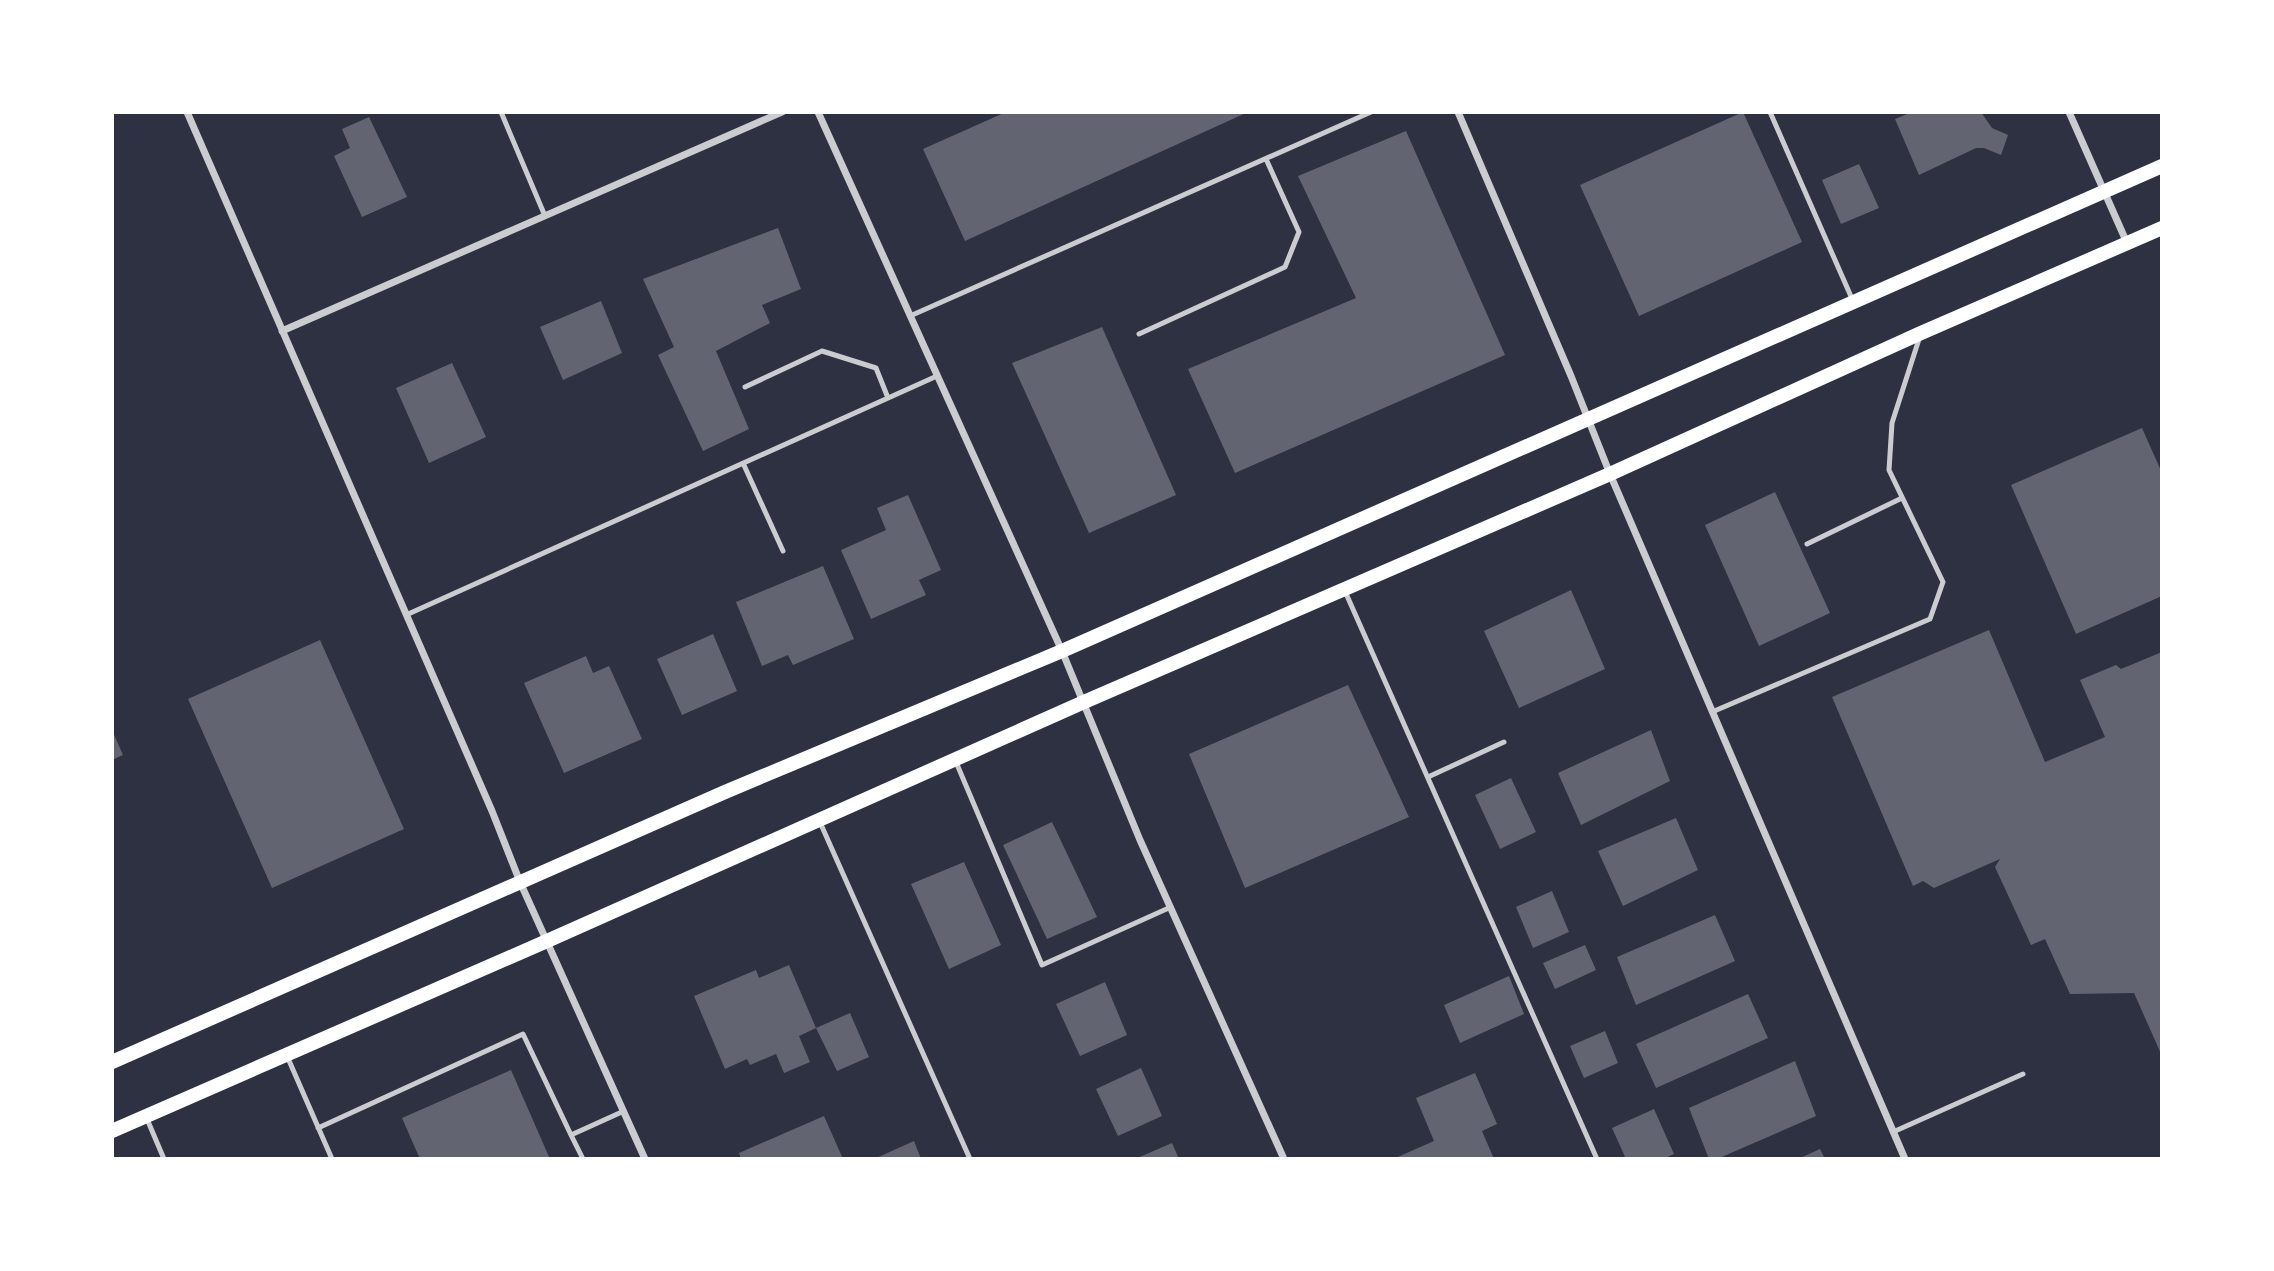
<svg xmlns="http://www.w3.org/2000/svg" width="2274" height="1271" font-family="Ubuntu,sans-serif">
  <rect width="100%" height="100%" fill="#2d3142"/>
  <path fill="#626471" d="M1006,112h242l-283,129 -42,-92z
    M1743,112l59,130 -163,74 -59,-131z
    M1912,112h69l11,16 16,7 -7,20 -17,-7h-8l-57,27 -24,-56z
    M369,117l38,80 -45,20 -28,-61 16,-8 -8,-19z
    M1406,131l99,224 -270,118 -47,-104 168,-71 -58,-122z
    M1859,164l20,44 -38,16 -19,-44z
    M778,228l23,61 -39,16 8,18 -54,28 33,78 -46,22 -45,-96 16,-8 -31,-68z
    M601,301l21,52 -59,27 -23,-53z
    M1102,327l74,168 -87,38 -77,-170z
    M452,363l34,74 -57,26 -33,-75z
    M2142,428l20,45v123l-86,38 -65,-149z
    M1775,492l55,121 -71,33 -54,-121z
    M908,495l33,75 -22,10 7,15 -55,24 -30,-69 45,-20 -9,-22z
    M823,566l31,73 -61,26 -5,-10 -26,11 -26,-64z
    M1571,590l34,79 -86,39 -35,-77z
    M1989,630l56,132 60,-25 -25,-57 36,-15 5,4 41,-17v404l-28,-63 -64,1 -25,-55 -14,6 -36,-78 5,-8 -66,29 -11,-7 -10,5 -81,-189z
    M713,634l24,57 -55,24 -25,-56z
    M320,640l84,189 -132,59 -84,-189z
    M586,656l7,17 16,-7 33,73 -78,34 -40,-90z
    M1348,685l61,132 -164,71 -56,-134z
    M112,730l11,25 -11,5z
    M1651,730l19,51 -89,44 -23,-52z
    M1511,778l25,54 -36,17 -25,-54z
    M1676,818l22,52 -75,36 -25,-55z
    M1052,822l45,95 -50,22 -44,-94z
    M964,862l37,83 -52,24 -38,-85z
    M1552,891l17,41 -36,16 -17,-41z
    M1715,915l20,46 -99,44 -19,-48z
    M1585,945l11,25 -41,19 -12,-26z
    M789,965l27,63 -17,8 11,26 -26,11 -8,-19 -26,11 -3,-6 -22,10 -31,-73 62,-26 3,8z
    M1509,976l15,38 -64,29 -16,-38z
    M1105,982l22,53 -47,21 -24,-52z
    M1748,994l20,44 -112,50 -20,-44z
    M850,1013l19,44 -32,14 -21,-43z
    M1605,1031l13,32 -34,15 -14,-32z
    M1795,1061l21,55 -99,43h-8l-20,-51z
    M1141,1068l21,48 -44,20 -22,-47z
    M511,1070l39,89h-130l-18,-41z
    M1475,1073l22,51 -15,7 12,28h-101l41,-18 -18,-43z
    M1654,1109l20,45 -11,5h-37l-14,-31z
    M824,1116l19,43h-102l-2,-6z
    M914,1141l7,18h-47z
    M1172,1143l7,16h-44z
    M1820,1149l5,10h-27z"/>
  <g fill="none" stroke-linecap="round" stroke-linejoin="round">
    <path stroke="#caccd0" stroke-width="5" d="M501,112l44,104
      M1770,112l83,189
      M910,316l461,-204
      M1139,334l146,-67 14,-35 -33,-73
      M745,387l77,-36 54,17 12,30
      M743,463l40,88
      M1807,544l95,-46
      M1344,589l253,570
      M406,615l531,-239
      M1712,712l218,-93 13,-37 -54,-112 3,-47 28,-87
      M956,762l86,203 129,-58
      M1428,777l76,-35
      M819,820l151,339
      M287,1056l45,103
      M147,1119l17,40
      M318,1128l205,-94 48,101
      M1893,1132l130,-58
      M583,1159l-12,-24 53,-24"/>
    <path stroke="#caccd0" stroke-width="7" d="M187,112l305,699 28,71 125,277
      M818,112l244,539 78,189 144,319
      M1458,112l113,264 39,98 295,685
      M2069,112l58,131
      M282,331l500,-219"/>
    <path stroke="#fff" stroke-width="14" d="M112,1062l613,-270 337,-141 1100,-485
      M112,1131l435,-190 537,-239 526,-228 311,-141 241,-105"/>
  </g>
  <rect width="2274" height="1271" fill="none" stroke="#ffffff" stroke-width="228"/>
</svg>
